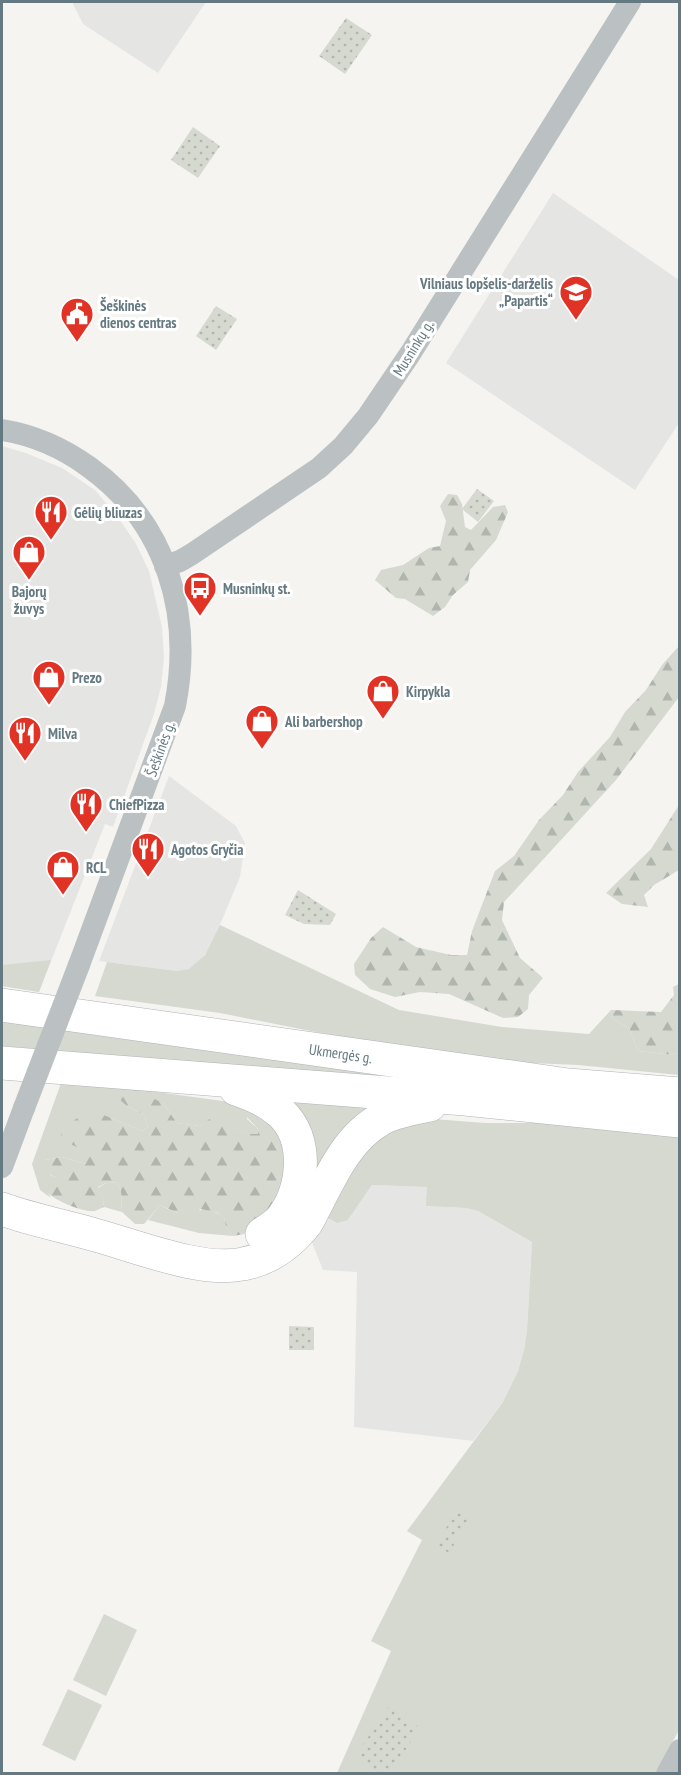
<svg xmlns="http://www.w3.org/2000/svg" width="681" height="1775" font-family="'PT Sans Narrow',sans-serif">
  <defs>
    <pattern id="forest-firs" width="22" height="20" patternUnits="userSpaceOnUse" patternTransform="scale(1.5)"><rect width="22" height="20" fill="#d5d9d0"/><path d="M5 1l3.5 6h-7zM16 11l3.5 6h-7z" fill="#b0b5ae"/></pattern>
    <pattern id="park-dots" width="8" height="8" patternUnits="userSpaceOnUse" patternTransform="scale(1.5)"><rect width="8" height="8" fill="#d5d9d0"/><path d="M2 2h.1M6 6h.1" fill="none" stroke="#b0b5ae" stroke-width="1.8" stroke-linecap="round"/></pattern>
  </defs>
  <rect width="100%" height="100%" fill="#f5f4f1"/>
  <path fill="#e5e6e4" d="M72,2h134l-48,71 -75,-49z
    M553,193l126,87v143l-44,67 -189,-127z
    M2,446l24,7 36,15 33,22 22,26 18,26 14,29 13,56 2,31 -3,29 -7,27 -41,113 -8,-3 -66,168 -37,-6z
    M169,776l67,50 9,17 -5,34 -29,69 -13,17 -9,6 -12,2 -78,-10z
    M372,1185l55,2v19l39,2 12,3 54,31 -5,88 -3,20 -6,21 -15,31 -30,39 -119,-14 3,-155 -34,-2 -14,-35 11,-22 28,7z"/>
  <path fill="#d5d9d0" d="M220,925l179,85 103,17 87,7 22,-24 2,9 16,9 9,23 37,4 4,-3v23l-101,-10 -94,-4 -153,-26 -111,-22 -125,-17 12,-34 70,9 12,-2 16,-14z
    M51,960l-12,32 -37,-6v-21z
    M2,1020l375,54v3l-375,-31z
    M61,1083l66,5 118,16 2,15 11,10v5h-12l-31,-18 -15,10 -23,-3 -14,-20 -36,3 17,9 4,12 -6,4 -38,-16 -25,33 8,8 -1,8 -24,-7 -17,3 5,15 6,2 2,4 -11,10 4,7 -11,-8 -8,-26z
    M278,1097l104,10 -36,30 -44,80 -18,21 -28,14 -20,5 -26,-2 -180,-42 1,-5 175,43c14,2 27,4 41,0 53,-16 77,-70 56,-121 -5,-12 -18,-22 -25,-33z
    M407,1117l78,6h53l141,9 1,596 -24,45h-319l54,-122 -20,-10 51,-101 -15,-9 96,-129 15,-31 6,-21 3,-20 5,-88 -54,-31 -12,-3 -40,-2 1,-19 -55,-2 -24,35 -11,3 -17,-10 31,-56z
    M108,1182l9,1 4,8 1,21 -18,-5 -1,-9 -5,-10z
    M160,1205c6,3 12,6 18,8 18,4 21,-12 46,4l2,10 7,9 -34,-3 -51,-13z
    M104,1614l33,16 -31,66 -33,-16z
    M68,1689l34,16 -27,56 -33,-16z"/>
  <path fill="url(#forest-firs)" d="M448,494l9,1 5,9 3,23 6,3 22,-23 12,-2 3,7 -12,28 -26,30 -2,12 -15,13 -8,12 -12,9 -28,-17 -9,-1 -21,-18 6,-10 22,-5 26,-17 11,-2 6,-25 -6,-15z
    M679,646v51l-63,83 -112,122 -2,18 18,38 23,20 -14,17 -1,14 -10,8 -15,1 -54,-24 -29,-2 -25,5 -25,-8 -15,-14 -1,-11 17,-26 12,-11 33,20 35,8h16l5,-24 23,-60 19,-15 25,-36 24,-25 15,-23 32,-35 15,-25 21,-22 16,-25z
    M679,805v65l-25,15 -10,10 4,12 -26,-3 -16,-11 45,-44z
    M679,984v68l-4,3 -37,-4 -9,-23 -16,-9 -2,-9 50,2 13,-17 -1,-8z
    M133,1089l30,14 14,20 23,3 15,-11 31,19h12v-5l-14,-15 3,-6 9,-1 32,32 -5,67 -27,26 -23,4 -7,-9 -2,-10 -8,-5 -16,-3 -5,7 -15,-2 -20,-9 -16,19h-9l-13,-12 -1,-21 -4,-8 -9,-1 -10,5 5,11 1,9c-3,1 -6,3 -9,4 -11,2 -42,-11 -49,-20l3,-5 8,-5 -1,-4 -12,-5 -2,-5 3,-7 17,-3 24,7v-8l-7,-8 -16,-7 -2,-7 11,-12 15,-11 17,4 38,16 6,-4 -4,-12 -17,-9 -9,-8 5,-5z"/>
  <path fill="url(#park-dots)" d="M346,18l26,17 -27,39 -26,-18z
    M193,127l27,19 -22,32 -27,-18z
    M216,306l21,13 -21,31 -20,-14z
    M477,489l17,12 -16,21 -16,-13z
    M298,890l38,24 -6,11 -26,-1 -19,-9z
    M289,1326l25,1v23h-25z
    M457,1510l13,7 -21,36 -13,-8z
    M388,1707l32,21 -30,45h-9l-26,-16z"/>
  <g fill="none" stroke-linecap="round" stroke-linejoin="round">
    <g stroke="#afb4b6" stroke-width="34">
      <g id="highway">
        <path id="s1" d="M2,1005l566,80 112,9"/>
        <path d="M2,1063l463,36 215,22"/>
        <path d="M236,1089c17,6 32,12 45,24 28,26 23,75 2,104 -5,7 -13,12 -21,17"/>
        <path d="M2,1209c30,11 62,17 93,26 41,11 107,38 148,29 26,-5 48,-21 64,-42 20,-36 36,-82 74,-103 15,-8 33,-11 49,-14"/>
      </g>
    </g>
    <path stroke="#bbc1c3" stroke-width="22" d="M2,430c31,5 61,18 87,37 78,56 104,147 86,239l-96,259
      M165,566l15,-5 12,-7 127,-86 24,-22 25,-30 42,-62 220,-352
      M2,1167l22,-59
      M667,1774l13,-24"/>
    <use href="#highway" stroke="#fff" stroke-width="33"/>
    <path stroke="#bbc1c3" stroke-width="22" d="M24,1108l55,-143"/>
  </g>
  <defs>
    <g id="school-pin" transform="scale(1.725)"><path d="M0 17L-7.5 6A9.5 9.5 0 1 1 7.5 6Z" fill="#e03325" stroke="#fff"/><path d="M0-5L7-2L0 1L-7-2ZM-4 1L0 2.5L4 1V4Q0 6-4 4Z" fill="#fff"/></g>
    <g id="civic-pin" transform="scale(1.725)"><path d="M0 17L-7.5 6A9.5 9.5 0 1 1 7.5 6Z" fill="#e03325" stroke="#fff"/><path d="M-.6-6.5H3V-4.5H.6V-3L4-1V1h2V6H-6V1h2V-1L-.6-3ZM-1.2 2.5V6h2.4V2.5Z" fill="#fff"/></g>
    <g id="restaurant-pin" transform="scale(1.725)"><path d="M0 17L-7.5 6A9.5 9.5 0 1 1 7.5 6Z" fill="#e03325" stroke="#fff"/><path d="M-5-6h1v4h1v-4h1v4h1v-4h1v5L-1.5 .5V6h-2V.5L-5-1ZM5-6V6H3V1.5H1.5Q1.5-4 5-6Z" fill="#fff"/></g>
    <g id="shop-pin" transform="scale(1.725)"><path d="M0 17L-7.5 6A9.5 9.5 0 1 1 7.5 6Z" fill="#e03325" stroke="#fff"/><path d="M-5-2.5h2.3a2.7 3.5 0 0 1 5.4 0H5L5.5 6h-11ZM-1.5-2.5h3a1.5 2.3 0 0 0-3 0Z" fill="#fff"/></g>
    <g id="bus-pin" transform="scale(1.725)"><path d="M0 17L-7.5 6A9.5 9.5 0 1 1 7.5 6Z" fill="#e03325" stroke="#fff"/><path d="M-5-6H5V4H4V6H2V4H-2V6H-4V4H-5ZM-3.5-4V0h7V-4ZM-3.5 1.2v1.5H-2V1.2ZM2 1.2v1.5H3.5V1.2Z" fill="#fff"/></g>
  </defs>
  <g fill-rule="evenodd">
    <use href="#school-pin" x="576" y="292"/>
    <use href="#civic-pin" x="77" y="314"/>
    <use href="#restaurant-pin" x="51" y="512"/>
    <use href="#shop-pin" x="29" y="552"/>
    <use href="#bus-pin" x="200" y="588"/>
    <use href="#shop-pin" x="49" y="677"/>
    <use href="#shop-pin" x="383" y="691"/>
    <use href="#shop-pin" x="262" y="721"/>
    <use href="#restaurant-pin" x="25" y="733"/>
    <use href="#restaurant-pin" x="86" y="804"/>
    <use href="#restaurant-pin" x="148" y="849"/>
    <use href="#shop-pin" x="63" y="867"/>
  </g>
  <g text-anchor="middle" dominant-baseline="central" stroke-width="6" stroke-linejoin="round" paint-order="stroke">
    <g font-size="15" font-weight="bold" fill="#647981" stroke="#fff" text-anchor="start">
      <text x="553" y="283" text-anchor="end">Vilniaus lopšelis-darželis<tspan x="553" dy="17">„Papartis“</tspan></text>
      <text x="100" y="305">Šeškinės<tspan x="100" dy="17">dienos centras</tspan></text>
      <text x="74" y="512">Gėlių bliuzas</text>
      <text x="223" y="588">Musninkų st.</text>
      <text x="29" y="591" text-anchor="middle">Bajorų<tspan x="29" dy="17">žuvys</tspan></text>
      <text x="72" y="677">Prezo</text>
      <text x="406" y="691">Kirpykla</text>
      <text x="285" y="721">Ali barbershop</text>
      <text x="48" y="733">Milva</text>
      <text x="109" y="804">ChiefPizza</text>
      <text x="171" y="849">Agotos Gryčia</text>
      <text x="86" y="867">RCL</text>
    </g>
    <g font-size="15" fill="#647981" stroke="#fff">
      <text transform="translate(413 348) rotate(-58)">Musninkų g.</text>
      <text transform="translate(160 749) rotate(-70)">Šeškinės g.</text>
      <text stroke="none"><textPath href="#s1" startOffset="342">Ukmergės g.</textPath></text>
    </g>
  </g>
  <rect width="681" height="1775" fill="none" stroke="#647981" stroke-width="6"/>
</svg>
